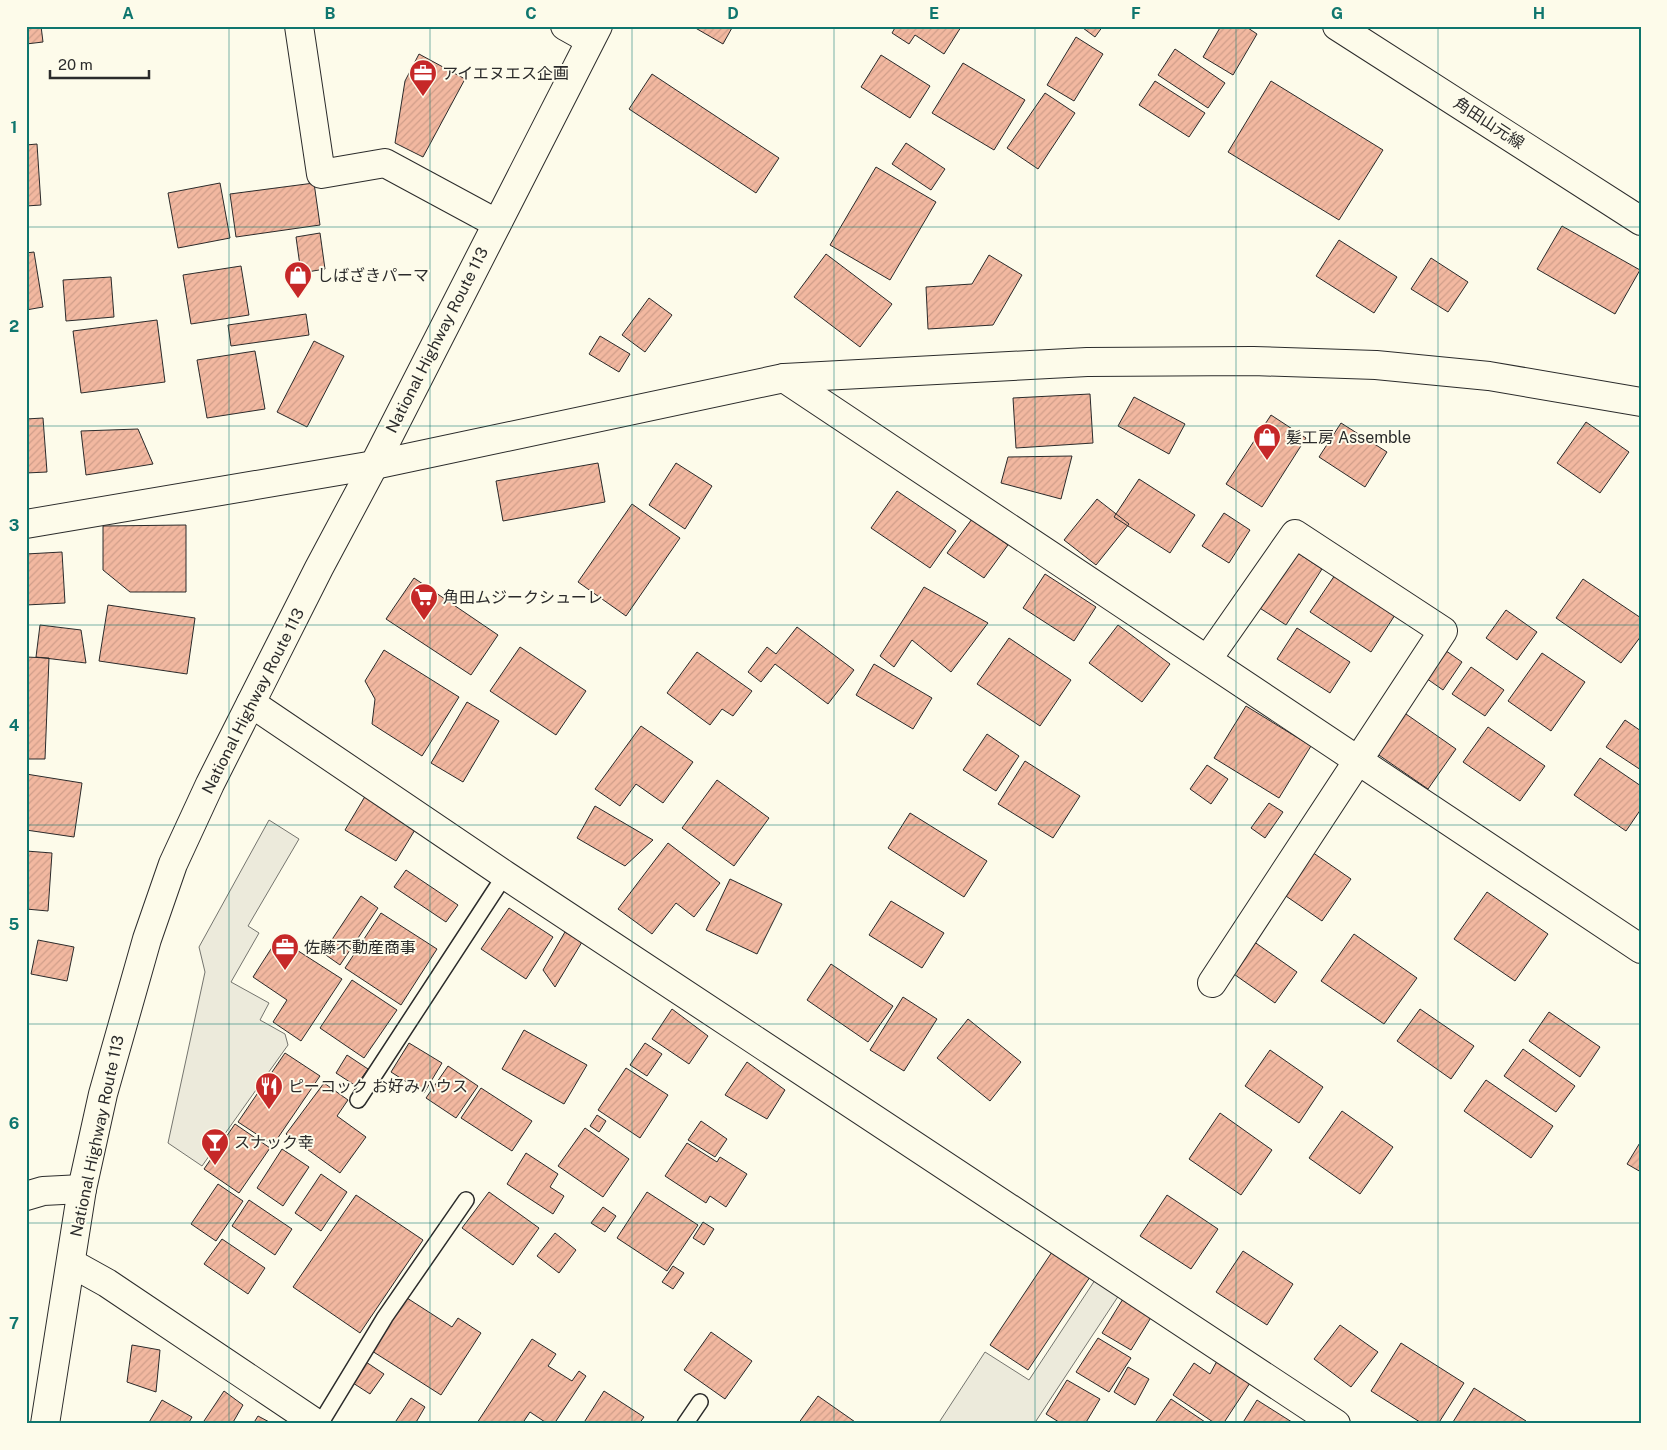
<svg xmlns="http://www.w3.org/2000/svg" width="1667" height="1450" font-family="'Public Sans','Noto Sans JP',sans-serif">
  <defs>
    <pattern id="building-hatch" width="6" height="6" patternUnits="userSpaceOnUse" patternTransform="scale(1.25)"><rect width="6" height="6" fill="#f2b8a0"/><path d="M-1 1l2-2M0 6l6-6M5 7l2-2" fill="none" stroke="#d09e8a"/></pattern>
  </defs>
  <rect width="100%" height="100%" fill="#fdfbea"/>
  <path fill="#eceadb" stroke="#74746e" d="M269,820l30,19 -51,87 11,7 -28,49 38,21 -9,17 25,14 3,11 -86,121 -34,-23 37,-171 -6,-25z
    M1099,1274l24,15 -89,135h-96l47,-72 44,28z"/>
  <path fill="url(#building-hatch)" stroke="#2b2b2b" d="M26,26h15l2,16 -17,2z
    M692,26h41l-10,18z
    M896,26h64l1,1 -17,27 -29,-19 -6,9 -17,-11z
    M1084,26h19l-8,11 -12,-9z
    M1221,26h24l12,8 -24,41 -30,-18z
    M1076,37l27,17 -29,47 -27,-16z
    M1175,49l50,34 -17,25 -50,-33z
    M419,54l46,25 -42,78 -28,-14 10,-62z
    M881,55l49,31 -20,32 -49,-31z
    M963,63l62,37 -31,50 -62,-37z
    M652,74l127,84 -23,35 -127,-84z
    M1155,81l50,32 -16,24 -50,-32z
    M1271,81l112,69 -44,70 -111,-68z
    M1045,93l30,20 -37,56 -31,-21z
    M906,143l39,26 -14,21 -39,-26z
    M37,144l4,61 -15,1v-61z
    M876,167l60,35 -46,78 -60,-35z
    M220,183l10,55 -52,10 -10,-55z
    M314,183l6,42 -84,12 -6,-43z
    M1562,226l78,44 -25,44 -78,-45z
    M320,233l5,36 -24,4 -5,-36z
    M1339,240l58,37 -23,36 -58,-37z
    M34,252l9,55 -17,3v-57z
    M826,254l66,50 -32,43 -66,-50z
    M989,255l33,20 -29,50 -65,4 -2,-42 46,-3z
    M1431,258l37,24 -20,30 -37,-23z
    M241,266l8,49 -58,9 -8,-49z
    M111,277l3,40 -48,4 -3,-41z
    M649,298l23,17 -27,37 -23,-17z
    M306,314l3,21 -78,11 -3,-21z
    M157,320l8,62 -84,11 -8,-62z
    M600,336l30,18 -11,18 -30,-18z
    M314,341l30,15 -37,71 -30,-15z
    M255,351l10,58 -58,9 -10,-58z
    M1090,394l3,49 -77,5 -3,-50z
    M1134,397l51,27 -16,30 -51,-28z
    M1271,415l35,23 -44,69 -36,-23z
    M43,418l4,54 -21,1v-54z
    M1586,422l43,30 -29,41 -43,-30z
    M1341,423l46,29 -22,35 -46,-30z
    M138,429l15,35 -67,11 -5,-44z
    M1072,456l-11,43 -60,-16 7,-26z
    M598,463l7,39 -102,19 -7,-40z
    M676,463l36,23 -27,43 -36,-24z
    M1139,479l56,36 -25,38 -56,-36z
    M897,491l59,40 -26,37 -59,-40z
    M1097,499l32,25 -33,41 -32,-25z
    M632,504l48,34 -54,78 -48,-34z
    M1224,513l26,17 -21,33 -27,-17z
    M972,519l36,26 -24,33 -37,-25z
    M186,525v67h-56l-27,-22v-44z
    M1275,538l47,31 -36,56 -48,-31z
    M62,552l3,51 -39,2v-51z
    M1045,574l51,33 -22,34 -51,-33z
    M1335,575l60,40 -24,37 -61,-40z
    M414,578l84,57 -27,40 -85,-56z
    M1583,579l58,39v18l-20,27 -65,-45z
    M924,587l64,36 -37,49 -39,-32 -18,27 -14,-11z
    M108,605l87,13 -8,56 -88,-13z
    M1506,610l31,22 -20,28 -31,-22z
    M40,625l41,5 5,33 -50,-6z
    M1118,625l52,39 -28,38 -53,-39z
    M797,627l57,43 -26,34 -53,-40 -14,18 -13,-10 19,-25 9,7z
    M1297,628l53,34 -20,31 -53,-34z
    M1009,638l62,42 -31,46 -63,-42z
    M1432,641l30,21 -19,28 -30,-21z
    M520,647l66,44 -30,44 -66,-44z
    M384,650l75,47 -37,59 -50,-32 3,-25 -10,-18z
    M697,652l55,39 -19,25 -11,-7 -12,16 -43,-32z
    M1542,653l43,29 -34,49 -43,-30z
    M26,657l23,1 -4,101h-19z
    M874,664l58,34 -19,31 -57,-34z
    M1471,667l33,23 -19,26 -33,-22z
    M1386,700l70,49 -28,40 -71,-49z
    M467,702l32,19 -36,61 -32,-19z
    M1246,706l65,40 -32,52 -65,-40z
    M1625,720l16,11v39l-35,-23z
    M641,726l52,36 -30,41 -27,-19 -16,22 -25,-17z
    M1488,727l57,39 -25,35 -57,-39z
    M987,734l32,22 -23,35 -33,-21z
    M1600,758l41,28v23l-15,22 -52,-36z
    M1025,761l55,35 -27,42 -55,-34z
    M1207,765l21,14 -17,25 -21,-15z
    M26,774l56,9 -8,54 -48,-7z
    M717,780l52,38 -35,48 -52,-38z
    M370,788l51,32 -25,41 -51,-31z
    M1269,803l14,9 -18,26 -14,-10z
    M595,806l58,34 -28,26 -48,-28z
    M910,813l77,48 -23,36 -76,-49z
    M668,843l52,40 -26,34 -18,-14 -24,31 -34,-25z
    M1299,843l52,36 -29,42 -52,-36z
    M26,851l26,2 -4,58 -22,-2z
    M406,870l52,35 -12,17 -52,-35z
    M730,879l52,25 -25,50 -51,-24z
    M1487,892l61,42 -33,47 -61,-42z
    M361,896l17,12 -38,57 -17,-12z
    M891,901l53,32 -22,35 -53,-33z
    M509,908l44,29 -27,42 -45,-30z
    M381,913l56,36 -36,56 -56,-37z
    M565,932l17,10 -27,45 -12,-17z
    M1243,934l54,38 -22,31 -54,-38z
    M1354,934l63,44 -33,46 -63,-43z
    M278,938l64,41 -41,62 -28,-19 14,-22 -34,-23z
    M38,940l36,7 -7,34 -36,-7z
    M831,964l62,42 -25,36 -61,-42z
    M352,980l45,30 -33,48 -44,-30z
    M903,997l34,22 -33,52 -34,-21z
    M672,1009l36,27 -19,28 -37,-25z
    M1420,1009l54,37 -23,33 -54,-38z
    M1549,1012l51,35 -20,30 -51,-36z
    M968,1019l53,43 -31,39 -53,-43z
    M524,1030l63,35 -23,39 -62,-35z
    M409,1043l33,20 -18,30 -33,-21z
    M645,1043l17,11 -15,22 -17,-11z
    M1523,1049l52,37 -19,26 -52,-36z
    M1270,1050l53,37 -24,36 -54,-37z
    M285,1053l35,23 -47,69 -35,-23z
    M347,1055l21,14 -12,17 -20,-13z
    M747,1062l38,28 -18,29 -42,-24z
    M448,1066l30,20 -22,32 -30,-20z
    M626,1068l42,27 -28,43 -42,-28z
    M1486,1080l67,46 -22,32 -67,-47z
    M324,1083l24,17 -11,16 29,21 -26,36 -54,-39z
    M481,1088l51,33 -20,30 -51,-33z
    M1342,1111l51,36 -33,47 -51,-36z
    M1220,1113l52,37 -31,45 -52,-36z
    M597,1115l9,6 -7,11 -9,-6z
    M701,1121l26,18 -12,18 -27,-17z
    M235,1124l35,24 -31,45 -35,-24z
    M585,1128l44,31 -26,38 -45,-31z
    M1641,1141v31l-14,-8z
    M687,1143l30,19 3,-5 27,17 -21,33 -16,-11 -4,7 -41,-27z
    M282,1149l27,18 -26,39 -26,-18z
    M526,1153l32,21 -8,13 14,9 -11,18 -46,-30z
    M321,1174l26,18 -26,39 -26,-18z
    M218,1184l25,17 -27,40 -25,-17z
    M489,1192l50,36 -26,37 -51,-37z
    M647,1192l51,33 -31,46 -50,-33z
    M356,1195l67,45 -63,93 -67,-46z
    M1167,1195l51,34 -27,40 -51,-33z
    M249,1200l43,29 -17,26 -43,-29z
    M603,1207l13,9 -11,16 -14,-9z
    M703,1222l11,7 -10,16 -11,-7z
    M555,1233l21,17 -17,23 -22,-17z
    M222,1239l43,29 -17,26 -44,-30z
    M1056,1246l38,25 -66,99 -38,-25z
    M1243,1251l50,33 -26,41 -51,-33z
    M673,1266l11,7 -11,16 -11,-7z
    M1126,1294l29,17 -24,39 -29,-17z
    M407,1298l45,29 6,-9 23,15 -40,62 -69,-44z
    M1340,1325l38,27 -27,35 -37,-28z
    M711,1332l41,29 -27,38 -41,-29z
    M1098,1338l33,20 -22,34 -33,-20z
    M532,1339l24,15 -8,12 24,15 7,-10 7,5 -32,48h-6l-18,-12 -8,12h-43l-2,-1z
    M1401,1343l63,40 -26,41h-15l-52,-33z
    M132,1345l28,5 -4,42 -29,-10z
    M1217,1361l33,22 -27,41h-7l-43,-29 21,-32 16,11z
    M366,1362l18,12 -14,20 -17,-11z
    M1128,1367l21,12 -14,26 -21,-13z
    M1067,1380l33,19 -15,25h-23l-16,-10z
    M1474,1388l52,33 -2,3h-67l-4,-2z
    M224,1391l19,14 -11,19h-30z
    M604,1391l40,26 -5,7h-56z
    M818,1396l40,28h-60z
    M411,1398l14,9 -10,17h-21z
    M1171,1399l37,25h-54z
    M162,1400l30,17 -4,7h-40z
    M1257,1400l38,24h-53z
    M258,1416l15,8h-20z"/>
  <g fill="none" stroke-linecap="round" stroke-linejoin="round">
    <g stroke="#2b2b2b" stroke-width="18">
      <path id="lane" d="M358,1100l147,-225
        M320,1424l65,-107 81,-117
        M685,1424l15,-22"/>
    </g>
    <g stroke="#2b2b2b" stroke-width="30">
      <path id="street" d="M299,26l22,148 64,-11 111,60
        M565,26l25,14
        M784,378l857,571
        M1207,660l88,-126 148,97 -231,352
        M251,703l254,172 831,549
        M26,1196l17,-5 39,-2
        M71,1263l36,20 210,141"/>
    </g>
    <g stroke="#2b2b2b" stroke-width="30">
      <path id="secondary" d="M26,524l348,-59 410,-87 303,-16 166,-1 123,4 113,11 152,26"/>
    </g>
    <g stroke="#2b2b2b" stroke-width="30">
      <path id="primary" d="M1337,26l304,195"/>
    </g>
    <g stroke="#2b2b2b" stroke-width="30">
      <path id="highway" d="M45,1424l37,-235 21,-95 44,-155 26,-75 37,-80 109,-216 55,-103 224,-439"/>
    </g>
    <use href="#lane" stroke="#fdfbea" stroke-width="15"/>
    <use href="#street" stroke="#fdfbea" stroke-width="28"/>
    <use href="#secondary" stroke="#fdfbea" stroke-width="28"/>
    <use href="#primary" stroke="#fdfbea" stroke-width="28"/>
    <use href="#highway" stroke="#fdfbea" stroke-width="28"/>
  </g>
  <path fill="none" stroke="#0f766e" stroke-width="1" stroke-opacity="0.55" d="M229,26v1398M430,26v1398M632,26v1398M834,26v1398M1035,26v1398M1236,26v1398M1438,26v1398M26,227h1615M26,426h1615M26,625h1615M26,825h1615M26,1024h1615M26,1223h1615"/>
  <defs>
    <g id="office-pin" transform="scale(1.4375)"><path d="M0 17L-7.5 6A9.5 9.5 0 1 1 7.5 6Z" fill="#c62828" stroke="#fdfbea"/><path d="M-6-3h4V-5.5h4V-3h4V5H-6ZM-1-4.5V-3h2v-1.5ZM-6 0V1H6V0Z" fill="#fff"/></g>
    <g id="shop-pin" transform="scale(1.4375)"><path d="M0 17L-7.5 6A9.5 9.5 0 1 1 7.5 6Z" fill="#c62828" stroke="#fdfbea"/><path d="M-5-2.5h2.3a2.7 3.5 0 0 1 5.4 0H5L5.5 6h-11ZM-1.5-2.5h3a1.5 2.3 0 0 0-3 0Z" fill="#fff"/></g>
    <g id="supermarket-pin" transform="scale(1.4375)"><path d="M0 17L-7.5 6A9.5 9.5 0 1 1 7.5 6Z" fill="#c62828" stroke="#fdfbea"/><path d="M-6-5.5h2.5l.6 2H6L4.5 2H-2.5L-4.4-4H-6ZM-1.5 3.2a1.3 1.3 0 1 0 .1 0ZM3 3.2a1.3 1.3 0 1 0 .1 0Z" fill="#fff"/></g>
    <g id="restaurant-pin" transform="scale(1.4375)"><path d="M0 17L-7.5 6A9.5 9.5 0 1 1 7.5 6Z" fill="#c62828" stroke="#fdfbea"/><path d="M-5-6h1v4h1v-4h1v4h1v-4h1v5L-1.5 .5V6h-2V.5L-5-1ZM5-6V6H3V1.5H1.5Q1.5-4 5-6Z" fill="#fff"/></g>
    <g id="bar-pin" transform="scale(1.4375)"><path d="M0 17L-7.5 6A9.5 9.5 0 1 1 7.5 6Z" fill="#c62828" stroke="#fdfbea"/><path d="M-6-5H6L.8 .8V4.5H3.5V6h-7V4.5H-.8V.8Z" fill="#fff"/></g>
  </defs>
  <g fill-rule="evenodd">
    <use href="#office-pin" x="423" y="73"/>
    <use href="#shop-pin" x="298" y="275"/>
    <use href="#shop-pin" x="1267" y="437"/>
    <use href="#supermarket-pin" x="424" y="597"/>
    <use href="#office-pin" x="285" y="947"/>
    <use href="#restaurant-pin" x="269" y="1086"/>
    <use href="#bar-pin" x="215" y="1142"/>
  </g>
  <g text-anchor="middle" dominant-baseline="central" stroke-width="4" stroke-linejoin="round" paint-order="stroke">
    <g font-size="16" fill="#2b2b2b" stroke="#fdfbea" text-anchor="start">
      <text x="442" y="73">アイエヌエス企画</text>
      <text x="317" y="275">しばざきパーマ</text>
      <text x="1286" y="437">髪工房 Assemble</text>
      <text x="443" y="597">角田ムジークシューレ</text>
      <text x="304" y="947">佐藤不動産商事</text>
      <text x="288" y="1086">ピーコック お好みハウス</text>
      <text x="234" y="1142">スナック幸</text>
    </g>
    <g font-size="16" fill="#2b2b2b" stroke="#fdfbea">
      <text transform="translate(1489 123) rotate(33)">角田山元線</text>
      <text transform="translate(437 340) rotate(-63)">National Highway Route 113</text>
      <text transform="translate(253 701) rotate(-63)">National Highway Route 113</text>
      <text transform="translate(97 1136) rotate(-78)">National Highway Route 113</text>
    </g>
  </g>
  <rect width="1667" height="1450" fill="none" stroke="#fdfbea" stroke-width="55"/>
  <path d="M50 70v8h99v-8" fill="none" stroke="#2b2b2b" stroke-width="2.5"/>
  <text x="58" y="70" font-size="15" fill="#2b2b2b" stroke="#fdfbea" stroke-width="4" paint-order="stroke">20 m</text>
  <rect x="28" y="28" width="1612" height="1394" fill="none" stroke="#0f766e" stroke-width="2"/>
  <g font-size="16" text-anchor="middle" font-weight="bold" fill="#0f766e">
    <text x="128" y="19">A</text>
    <text x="330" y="19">B</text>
    <text x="531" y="19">C</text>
    <text x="733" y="19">D</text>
    <text x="934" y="19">E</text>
    <text x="1136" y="19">F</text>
    <text x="1337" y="19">G</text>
    <text x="1539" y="19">H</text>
    <text x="14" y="133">1</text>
    <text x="14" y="332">2</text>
    <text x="14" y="531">3</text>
    <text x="14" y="731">4</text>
    <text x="14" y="930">5</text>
    <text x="14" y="1129">6</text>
    <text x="14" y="1329">7</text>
  </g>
</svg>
